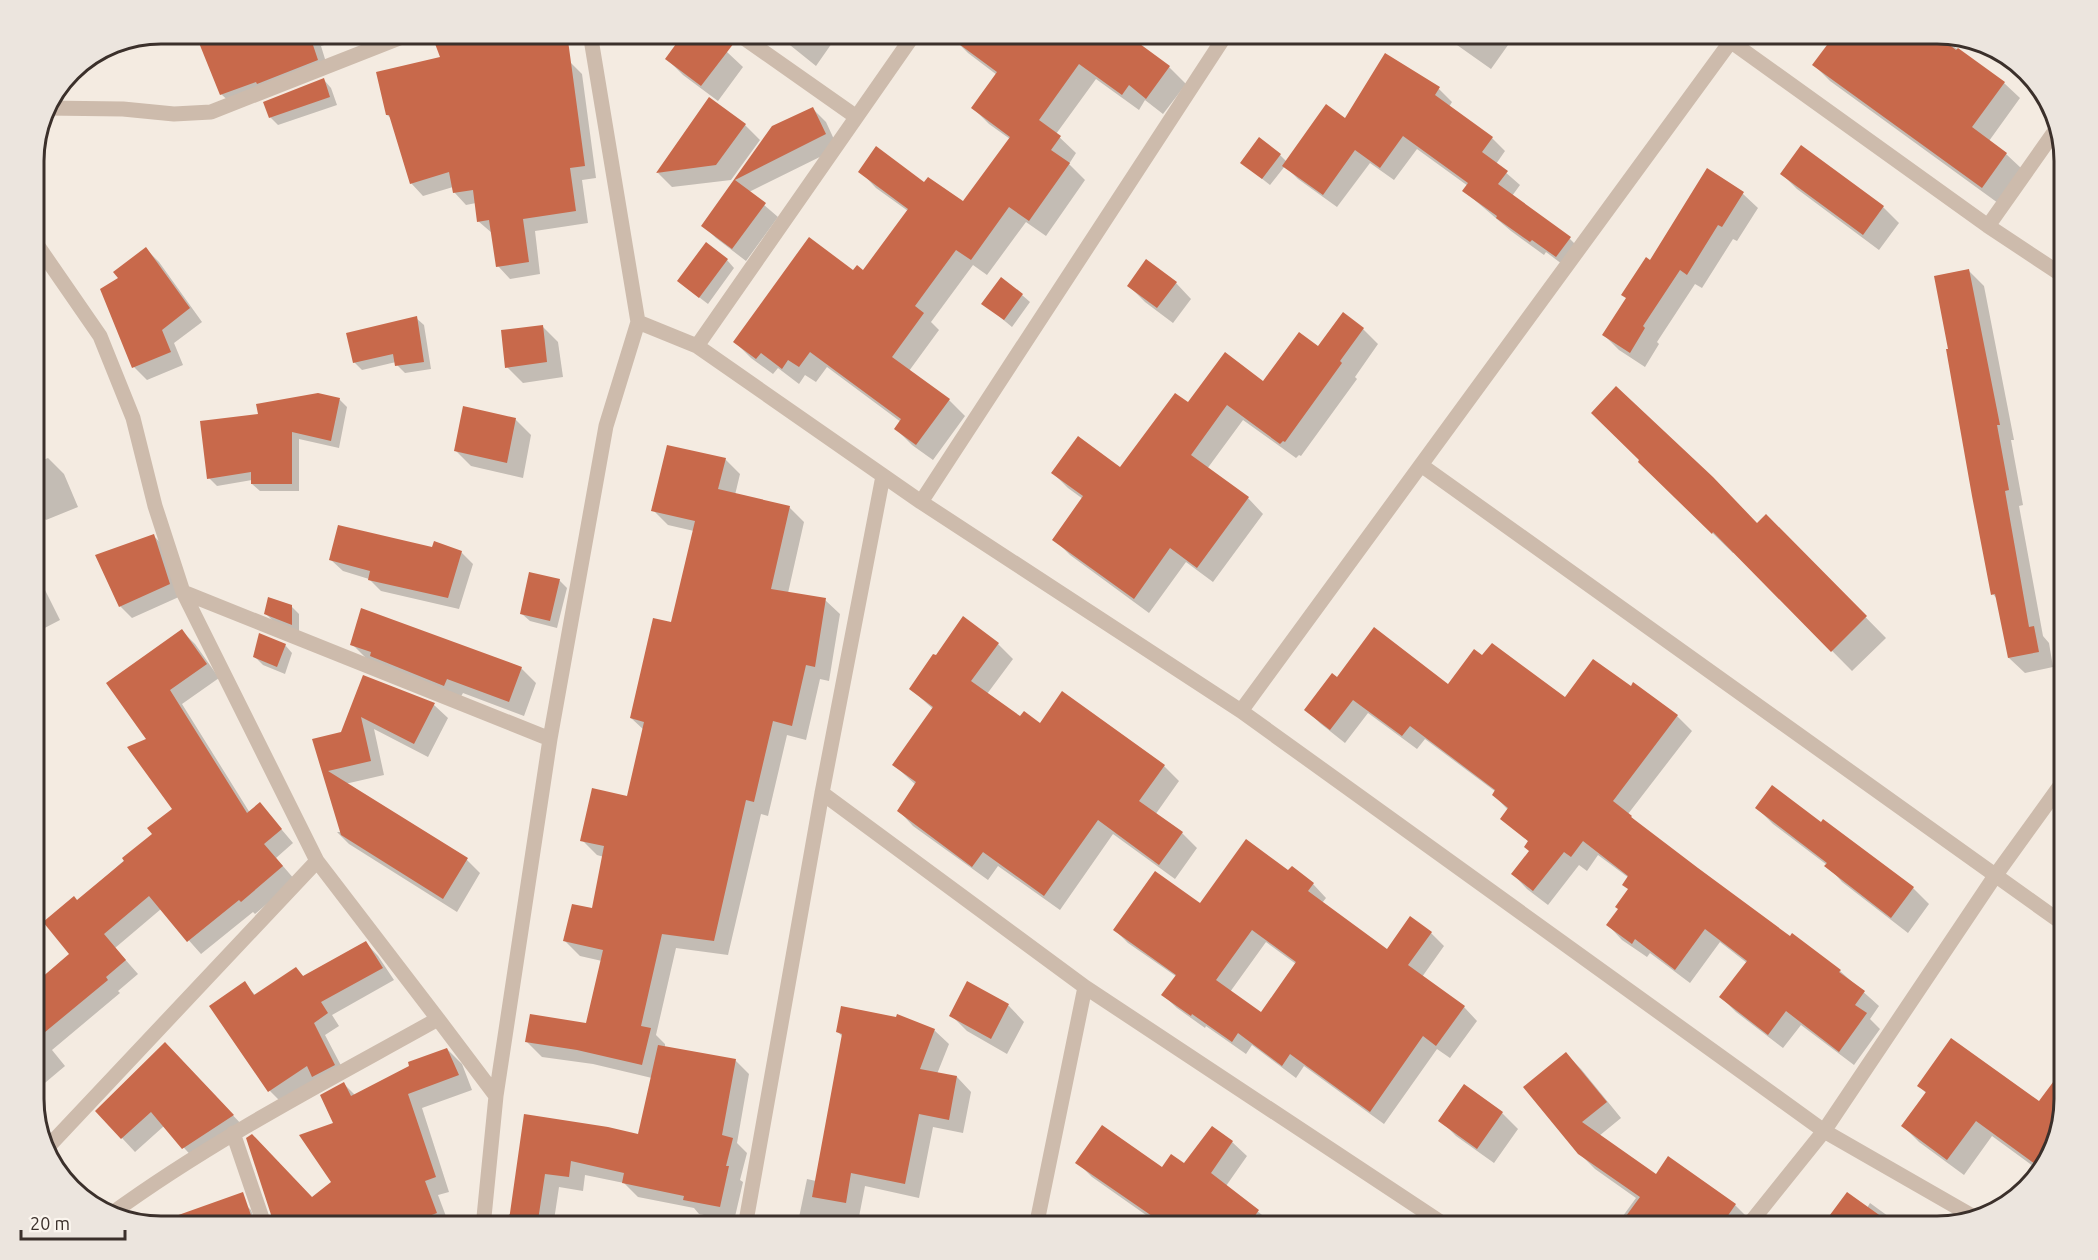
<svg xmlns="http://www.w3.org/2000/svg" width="2098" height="1260" font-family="Ubuntu,sans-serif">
  <rect width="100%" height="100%" fill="#f4ebe1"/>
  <path fill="#0003" fill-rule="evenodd" d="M161,33h17l-56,12 3,6 -48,15 35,-23z
    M196,33h150l-17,5 2,5 -10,3 8,26 -95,34 -13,-12z
    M432,33h102l36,29 12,12 14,104 -14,2 6,43 -53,8 5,43 -30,5 -12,-13 -6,-33 -14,-12 -2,-18 -10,2 -12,-13 -1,-5 -30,9 -12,-13 -19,-64 -5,-4 55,-57z
    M686,33h16l25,19 16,15 -25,34 -35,-26 -16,-16z
    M775,33h64l-23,33z
    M955,33h168l46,34 17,17 -23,30 -18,-14 -6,10 -43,-31 -40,55 20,19 -7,11 16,16 -39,56 -20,-14 -39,53 -14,-10 -42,57 8,8 -30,41 40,29 16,16 -32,44 -21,-15 -16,-16 5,-7 -74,-55 -11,15 -11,-7 -6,9 -21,-16 -5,6 -22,-16 -16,-16 119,-70h9l45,-61 -32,-23 -16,-17 65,13 38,19 47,-64 -21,-15 -16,-16 24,-33 -29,-22 -16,-16z
    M1440,33h68l5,5 -22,31z
    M1761,33h22l-8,10z
    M1838,33h97l69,50 16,15 -31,43 17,13 16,15 -24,34 -168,-122 -16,-16z
    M324,80l7,8 6,17 -59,20 -8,-8z
    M1439,89l13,13 -3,5 43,31 13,13 -9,13 24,21 -8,11 58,43 13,13 -13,18 -24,-18 -2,3 -33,-24 -47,-40 4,-5 -51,-37 -23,31 -24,-17 -33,44 -39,-28 -13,-13 -15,19 -28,-22 38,-8 7,7 58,-42z
    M813,109l13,13 12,26 -89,44 29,25 -32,44 -30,-23 -13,-13 70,-98z
    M745,125l15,15 -29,40 -59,7 -14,-14z
    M1707,170l36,24 15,14 -21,33 -4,-2 -31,49 -7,-4 -38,58 2,2 -14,23 -26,-17 -15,-15z
    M1782,174l101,33 16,16 -20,27 -82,-61z
    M146,249l13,13 43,60 -28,21 9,22 -36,15 -13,-13 -14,-88z
    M727,260l7,8 -26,36 -21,-16z
    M1969,271l15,15 30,154h-3l12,65 -4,1 24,130 6,7 4,24 -28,6 -16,-15 -12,-59 -4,-5 -43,-244z
    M1176,283l15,16 -18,24 -28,-21 -16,-16z
    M1022,295l8,7 -18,25 -29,-24z
    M416,318l8,7 7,44 -26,4 -8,-8 -1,-3 -34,8 -8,-8z
    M542,326l16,16 5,35 -40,6 -16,-16z
    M1363,329l15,15 -23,33 2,2 -56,77 -2,-1 -3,3 -53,-38 -36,49 41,29 15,16 -50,68 -27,-20 -37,51 -79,-58 -16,-16 29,-40 -15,-11 -15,-15 67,-4 68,-65 75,-21 55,-35z
    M317,395l23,5 7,7 -8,41 -40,-9v52h-39l-8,-7v-4l-35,6 -8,-8 51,-63z
    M515,419l16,16 -8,43 -52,-12 -16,-16z
    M48,458l16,16 14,33 -32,13 -13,-13v-43z
    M725,459l15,15 -5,21 54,12 15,15 -16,71 37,7 15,14 -11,67 -9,-2 -14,61 -19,-5 -19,81 -7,-2 -33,141 -52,-7 -20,87 9,9v3l70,13 14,14 -12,69 10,10 -7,27 3,2 -9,39 -35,-7 -5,-6 -56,-11 -14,-14 -39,-8 -2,16 -24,-4 -6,40h-46l2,-13h2l15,-98 113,20 13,-58 -59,-14 -51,-7 -15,-15 60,-18 15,-63 -22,-5 -15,-15 28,-31 11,-53 -7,-2 -15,-15 46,-42 16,-68 -13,-12 41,-94 22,-93 -26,-6 -15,-15z
    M1660,482l98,43 8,-9 120,122 -34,33 -118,-119 -1,1z
    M154,536l11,12 16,48 -49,22 -12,-12z
    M433,548l28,4 12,12 -14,45 -78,-18 -12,-12 -26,-8 -12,-11z
    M559,580l8,8 -10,40 -27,-7 -8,-7z
    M38,583l7,7 15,30 -27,14v-49z
    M291,606l8,8v18l-26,-11 -8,-8z
    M182,631l13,13 24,34 -37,26 68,109 10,-9 33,39 -17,15 19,22 -40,34 -2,-2 -52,42 -40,-45 -46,39 23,26 -20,17 2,2 -68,57 13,16 -32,27v-105l39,-34 5,-52 77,-68 20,-24 -26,-71z
    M352,644l169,24 15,15 -12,33 -61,-23 -4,7 -92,-41z
    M998,644l15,15 -26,35 34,24 143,48 15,15 -24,34 27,18 15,15 -22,31 -62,-45 -53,76 -62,-44 -10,14 -75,-54 -14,-15 17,-26 -22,-20 39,-56 -22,-20z
    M285,645l7,8 -7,21 -22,-9 -8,-8z
    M364,677l70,28 14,13 -20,39 -54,-28 10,46 -39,9 122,76 13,13 -23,39 -108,-68 -12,-12h4l-27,-92 29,-6z
    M1337,679l112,7 116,13 66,-11 3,-4 43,32 15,15 -64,83 13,12 149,112 50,33 39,35 -9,13 10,10 -26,36 -53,-40 -18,23 -47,-36 -15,-15 26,-34 -27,-21 -30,41 -40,-30 -3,4 -25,-17 -14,-15 12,-15 9,-20v-12l-31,-23 -11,16 -8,-6 -31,40 -21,-16 -14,-15 17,-23 -1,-9 -27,-24 6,-8 -14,-15 2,-3 -71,-53 -8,10 -49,-36 -23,30 -24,-19 -15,-14z
    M1757,808l156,80 16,16 -21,29 -66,-51 -15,-17 -54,-41z
    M1289,872l24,12 13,14 -4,5 65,48 44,-18 13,13 -22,31 42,30 13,14 -27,37 -13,-9 -53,75 -80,-58 -8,12 -44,-33 -6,9 -40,-28 -1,2 -28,-20 -14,-13 14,-18 -49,-34 -13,-13 85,-25zM1266,942l30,22 -35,50 -31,-22z
    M366,943l12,13 16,24 -62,35 7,11 -14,9 22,42 -65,26 -12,-12 -59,-85 33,-23 12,13 40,-27 8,8z
    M968,984l41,22 15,16 -17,32 -40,-23 -16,-16z
    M934,1030l15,14 -12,30 20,3 14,15 -8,41 -30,-6 -14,71 -54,-12 -8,41h-60l10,-48 9,2 27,-144 -5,-5z
    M447,1049l15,15 10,26 -50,18 27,84 -11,3 12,32h-136l-1,-28 20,-17 2,-58 9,-40 12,12z
    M1566,1054l15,15 40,49 -22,18 57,40 13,-17 66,46 16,16 -5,6h-131l21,-29 -41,-29 -17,-17z
    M178,1058l68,71 -49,33 -33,-36 -29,26 -38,-41z
    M1919,1086l120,17 26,-3 -17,63 -8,8 -48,-35 -28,39 -45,-33 -16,-16 24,-32z
    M1502,1113l16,16 -24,34 -38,-27 -16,-16z
    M1213,1128l19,14 15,14 -21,30 51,41h-114l-71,-50 -15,-15 85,7 23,-4z
    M57,1159l33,36 -4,4 -35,-35z
    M236,1196l15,14 6,17h-96l-6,-2z
    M1870,1203l33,24h-80l44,-19z
    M960,1223l18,4h-19z"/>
  <path fill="#c8694b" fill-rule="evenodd" d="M195,33h114l9,27 -61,24 -1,-2 -36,13z
    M431,33h136l18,133 -15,2 6,43 -53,8 6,43 -33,5 -7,-47 -12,2 -4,-32 -20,3 -4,-21 -39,12 -21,-69h-3l-10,-43 64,-15z
    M684,33h43l1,5 6,5 -33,43 -36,-27z
    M944,33h181l45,33 -24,33 -17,-14 -7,10 -43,-31 -40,56 22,16 -10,14 19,13 -41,58 -20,-14 -38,53 -15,-10 -41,56 9,7 -32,44 58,42 -34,46 -22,-16 7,-10 -91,-67 -11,15 -11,-7 -6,9 -21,-16 -5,6 -23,-17 76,-105 44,33 4,-5 6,5 45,-61 -50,-37 18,-26 48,36 4,-5 35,24 47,-64 -39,-29 26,-36z
    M1836,33h98l22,17 2,-2 47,34 -33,45 35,26 -25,35 -170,-123z
    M1385,53l55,34 -5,8 58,42 -11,15 26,19 -10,13 73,53 -15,20 -24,-17 -2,2 -34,-24 1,-2 -35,-25 6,-8 -65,-47 -23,32 -25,-18 -32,45 -41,-29 44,-62 19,14z
    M324,78l6,19 -61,21 -6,-16z
    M709,97l37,27 -30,41 -60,8z
    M813,107l13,27 -91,46 31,23 -34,46 -31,-23 71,-100z
    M1259,137l22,17 -19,25 -22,-16z
    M1801,145l83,61 -21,29 -83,-61z
    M1707,168l37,24 -22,35 -4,-2 -31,50 -7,-5 -37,56 2,2 -15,25 -28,-18 24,-37 -5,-3 25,-38 4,3z
    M706,242l22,17 -29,39 -22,-17z
    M146,247l44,61 -28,22 9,22 -39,16 -32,-79 18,-11 -5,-6z
    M1146,259l31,23 -20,26 -30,-22z
    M1969,269l31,156h-3l12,65 -4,1 24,136 5,-1 5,26 -31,6 -13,-64 -4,1 -19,-99 -26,-147h2l-14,-73z
    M1001,277l22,17 -19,26 -23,-16z
    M1343,312l21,16 -24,33 2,2 -57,79 -2,-1 -3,3 -53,-39 -36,50 58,42 -52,71 -27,-20 -36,51 -82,-59 31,-44 -32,-23 27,-37 42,31 55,-74 13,9 37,-50 38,29 36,-49 19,14z
    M417,316l7,46 -29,4 -2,-12 -40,9 -7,-30z
    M543,325l4,37 -42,6 -4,-38z
    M1616,386l97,91 44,46 9,-9 101,102 -36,36 -118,-120 -1,2 -74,-72 1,-2 -48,-47z
    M318,393l22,5 -9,43 -39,-9v52h-41v-12l-44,7 -7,-58 58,-7 -2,-10z
    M463,406l53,12 -9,45 -53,-12z
    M667,445l59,13 -8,31 72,17 -19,83 55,9 -11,69 -9,-2 -14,61 -19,-5 -19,81 -8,-2 -32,141 -52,-7 -21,92 10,2 -9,37 -65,-15 -52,-8 5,-28 56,9 17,-73 -40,-9 9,-37 20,4 12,-62 -24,-5 12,-53 35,8 17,-74 -14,-4 23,-100 18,4 24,-101 -44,-10z
    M338,525l94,22 2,-6 28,10 -14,47 -80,-18 2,-9 -41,-11z
    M154,534l16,50 -51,23 -24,-52z
    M529,572l31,7 -10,42 -30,-7z
    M268,597l24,8v20l-28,-11z
    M361,608l161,59 -13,35 -62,-23 -3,7 -74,-30 1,-4 -21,-7z
    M963,616l36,27 -28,38 49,35 4,-5 16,12 22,-32 103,74 -26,36 44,31 -24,33 -61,-45 -54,76 -61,-44 -11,15 -75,-56 19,-29 -24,-17 41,-58 -24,-18 24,-35 3,1z
    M1374,627l74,57 26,-35 8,6 10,-12 73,54 28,-38 38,27 2,-4 45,33 -65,86 19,15 -1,1 67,51 92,68 2,-3 49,37 -2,2 26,19 -10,14 12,8 -28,39 -53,-41 -18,24 -49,-38 28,-36 -42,-32 -30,41 -40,-31 -3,5 -26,-19 12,-16 -3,-2 13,-18 -6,-4 6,-9 -45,-35 -12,16 -7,-5 -31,39 -22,-17 18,-23 -5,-4 4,-6 -28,-22 8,-11 -16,-13 3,-5 -85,-64 -8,10 -49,-36 -23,30 -26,-20 28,-37 5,4z
    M182,629l25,35 -37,26 77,123 13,-11 22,27 -18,15 19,22 -42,36 -2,-2 -52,42 -38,-46 -45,38 22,26 -20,17 2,3 -75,62v-57l36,-31 -26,-32 31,-26 3,4 47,-39 -2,-3 30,-24 -5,-6 25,-19 -45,-62 19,-8 -40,-56z
    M259,633l27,11 -9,23 -24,-10z
    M363,675l72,28 -21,41 -53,-27 10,44 -43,10 140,87 -25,41 -102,-64 -29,-96 29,-7z
    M1772,785l49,37 2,-3 91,68 -23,31 -67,-52 3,-3 -72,-55z
    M1246,839l42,31 4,-4 22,17 -6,8 79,58 23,-33 22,16 -24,33 57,41 -29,40 -13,-10 -53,76 -80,-58 -8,12 -44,-33 -6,9 -40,-28 -1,2 -30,-21 15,-20 -63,-45 42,-59 45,32zM1252,930l44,32 -35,50 -45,-32z
    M366,941l17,27 -62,34 7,11 -14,10 21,42 -23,12 -5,-11 -39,26 -59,-86 36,-25 9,14 42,-28 7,9z
    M967,981l42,23 -18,35 -42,-23z
    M841,1006l55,11 1,-3 38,15 -15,40 37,7 -8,44 -30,-6 -14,70 -54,-11 -5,30 -34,-6 30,-163 -6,-2z
    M1951,1038l88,63 26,-35v34l-17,63 -6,6 -66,-48 -29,39 -46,-34 25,-34 -9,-6z
    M165,1042l69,73 -52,34 -31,-37 -30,27 -26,-28z
    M658,1045l78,14 -14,76 11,3 -7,28h3l-9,41 -37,-7 1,-4 -62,-13 2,-10 -53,-12 -2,16 -24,-3 -8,53h-29l16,-113 84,13 30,7z
    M447,1048l12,27 -51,19 28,83 -11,4 12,32 -13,5 3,9h-152l-29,-89 6,-4 60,63 19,-15 -32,-47 34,-12 -13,-28 24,-13 7,14 58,-30 -1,-4z
    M1566,1052l41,50 -25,20 74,52 12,-18 68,48 -16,23h-102l22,-30 -62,-43 -55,-67z
    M1464,1084l39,28 -26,37 -39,-28z
    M1102,1125l60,42 9,-13 13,9 28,-37 21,15 -22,32 48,37 -12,17h-79l-93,-64z
    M243,1192l12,35 -99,-1v-3z
    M1847,1192l49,35h-75z"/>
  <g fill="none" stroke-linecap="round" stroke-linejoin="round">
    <path stroke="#cdbbac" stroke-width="15" d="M737,33l118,83
      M1719,33l269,193 77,51
      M45,108l78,1 51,5 37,-2 201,-79
      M1988,226l69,-98
      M33,239l67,97 33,82 22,88 28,86 134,269 121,158
      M638,322l59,24 224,156 320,209 583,420 150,86
      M697,346l218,-313
      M1421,465l644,460
      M921,502l306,-469
      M183,592l367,147
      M1241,711l490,-670
      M822,793l263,194 363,240
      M233,1133l32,94
      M46,1149l271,-288
      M111,1214c103,-75 216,-133 327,-195l58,77
      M483,1227l13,-131 54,-357 56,-313 32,-104 -48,-289
      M745,1227l77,-434 61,-317
      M1036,1227l49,-240
      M1747,1227l77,-96 171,-255 70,-97"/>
  </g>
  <path d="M0 0H2098V1260H0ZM161 44H1937A117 117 0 0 1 2054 161V1099A117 117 0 0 1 1937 1216H161A117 117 0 0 1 44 1099V161A117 117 0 0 1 161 44Z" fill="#ece5de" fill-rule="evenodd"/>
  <path fill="none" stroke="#3b302b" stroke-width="3" d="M161 44H1937A117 117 0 0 1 2054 161V1099A117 117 0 0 1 1937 1216H161A117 117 0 0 1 44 1099V161A117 117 0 0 1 161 44Z"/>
  <path d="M21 1230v9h104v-9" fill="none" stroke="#3b302b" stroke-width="3"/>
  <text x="30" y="1230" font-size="18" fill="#3b302b" stroke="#fbf5ee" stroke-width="4.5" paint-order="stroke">20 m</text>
</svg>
